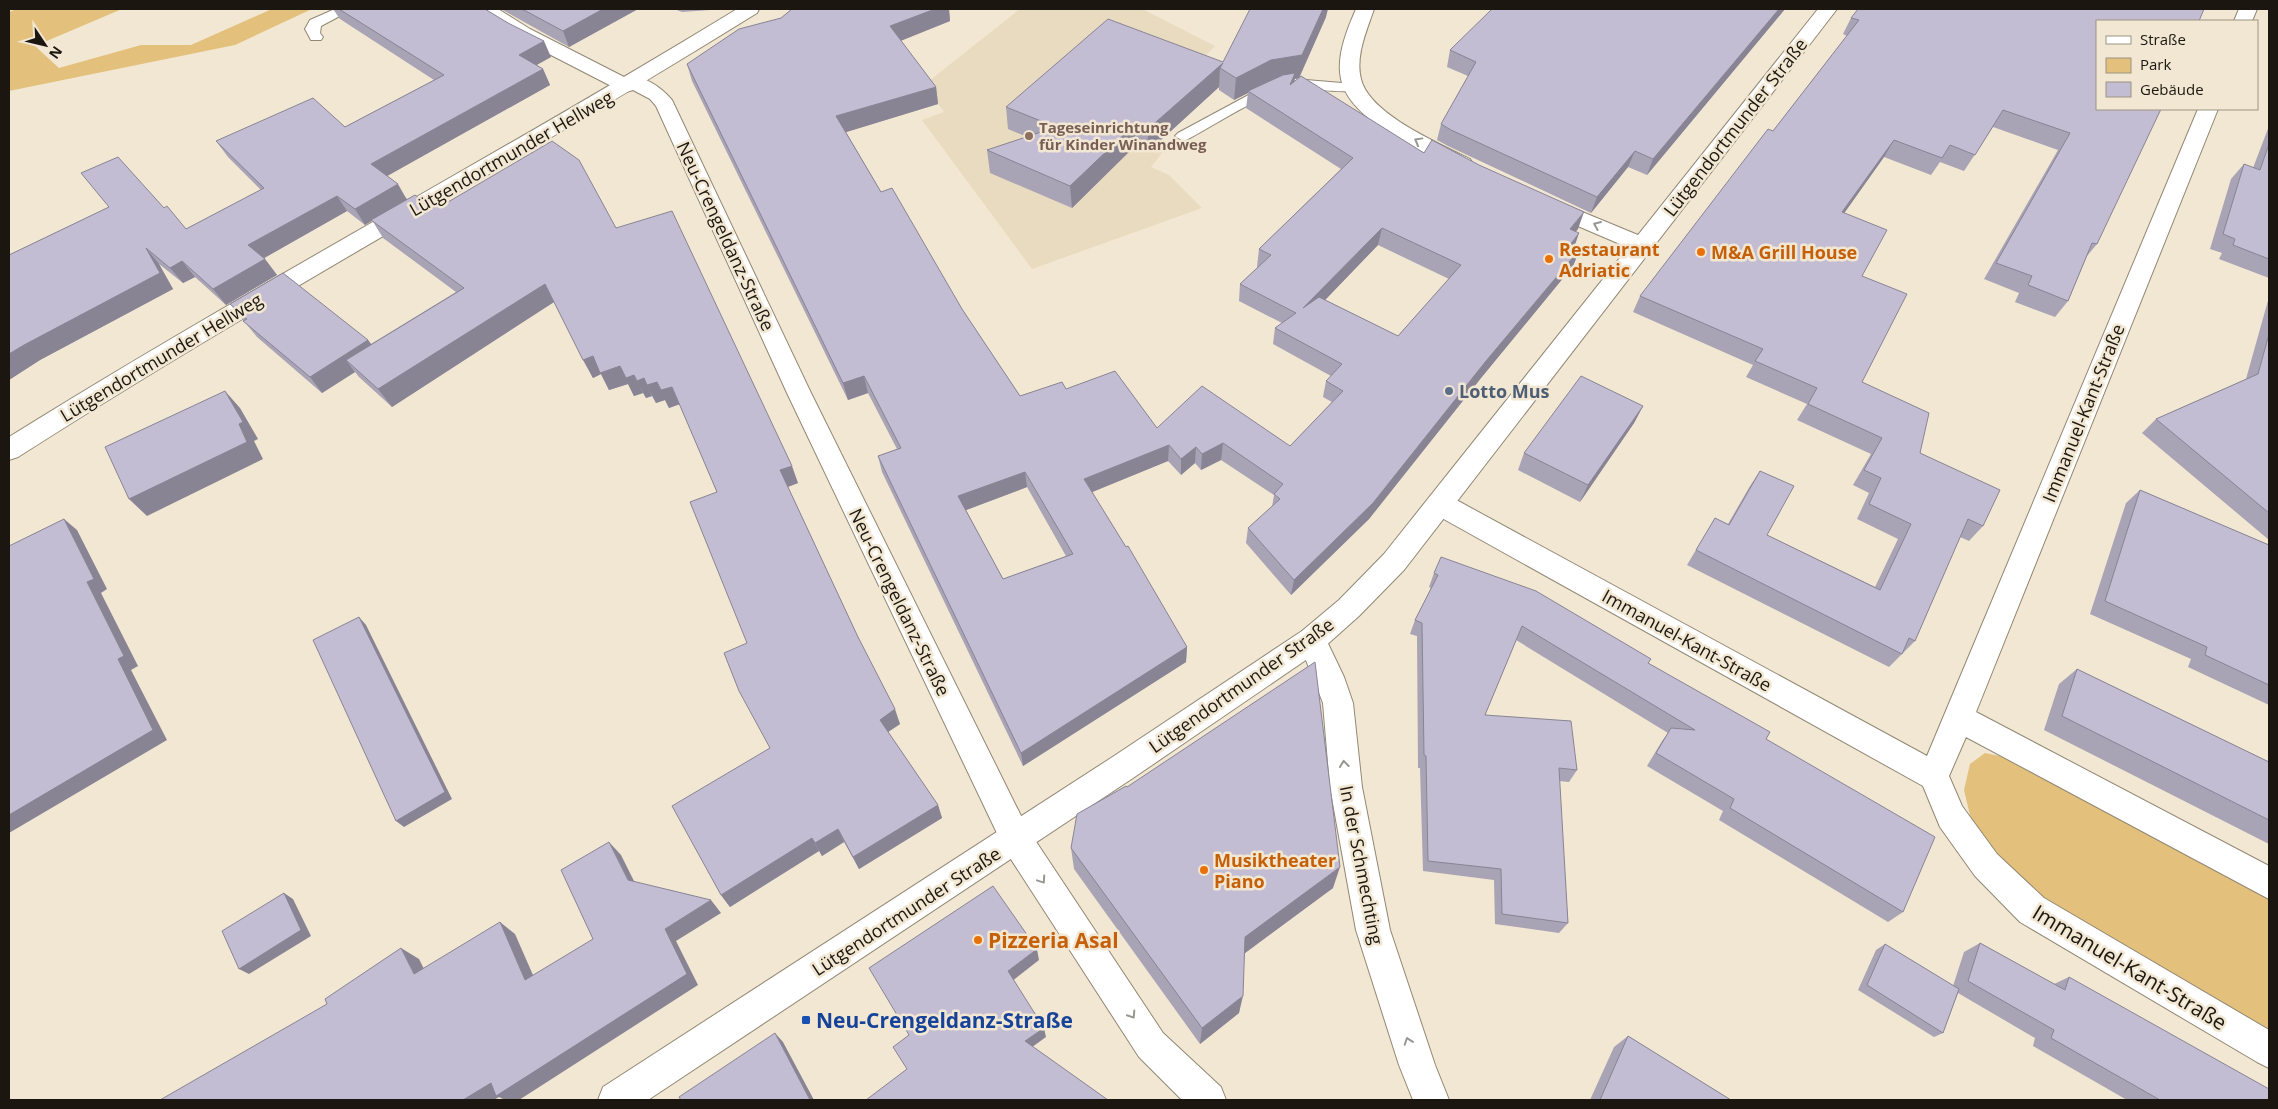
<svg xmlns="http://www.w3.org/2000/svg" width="2278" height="1109" font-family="'Open Sans',sans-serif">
  <rect width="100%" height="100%" fill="#f2e7d2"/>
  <path fill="#e9dbbf" d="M1020,9h122l73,37 -94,95 27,11 8,-8 10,4 -15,19 18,8 33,33 -170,61 -110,-149 22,-8 -20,-27z"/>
  <path fill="#e3c17d" d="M17,9h105l-87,37 24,22 82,-23h50l81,-36h40l-77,36 -226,46v-79z
    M1985,753l33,7 251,137v141l-224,-132 -72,-78 -9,-38 6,-26z"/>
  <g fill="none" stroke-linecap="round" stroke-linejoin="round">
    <g stroke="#918774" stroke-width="2">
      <path id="lane" d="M335,9h18l-32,17 -1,7 3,4 -2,3h-10l-6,-11 5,-9z
        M1294,79l60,5 7,4c-5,8 -57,-1 -70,0 -25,3 -78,38 -103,51l-5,2 -8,-5 3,-3 91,-49z"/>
    </g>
    <g stroke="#918774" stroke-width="2">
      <path id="street" d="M476,9h22l32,20 96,49c16,-5 36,10 46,22l139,293 216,435 136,205 58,54 5,13h-44l-43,-43 -134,-207 -218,-457 -131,-287 -6,-7 -17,-9 -7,2 -7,-2 -103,-53 -38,-24z
        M1356,9h18c-7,21 -19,47 -13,70 8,35 79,65 109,80l3,5 -3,5 -8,2 -8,-2c-33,-18 -105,-49 -113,-90 -5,-23 6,-49 15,-70z
        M2239,9h18l-5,12h-18z
        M2198,109h20l-242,603 293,154v33l-303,-162 -17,39 13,30 35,48 47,44 225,132v38l-12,-6 -237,-140 -45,-46 -35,-49 -17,-41 -492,-274 -4,-8 4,-8 9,-3 9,3 478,260z
        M1546,197l104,43 3,5 -3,5 -8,3 -8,-3 -96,-41 -3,-5 3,-5z
        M1312,628l10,3 22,46 9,26 9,84 28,143 45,135 14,35h-36l-14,-35 -43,-135 -26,-143 -7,-84 -25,-63 4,-9z"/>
    </g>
    <g stroke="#918774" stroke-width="2">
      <path id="secondary" d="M737,9h22l-2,4c-244,152 -497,289 -739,444l-9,3v-23c239,-149 488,-281 728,-428z
        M1818,9h19l-433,561 -45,46 -37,33 -189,129 -485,322h-50l5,-13 508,-329 191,-127 37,-31 45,-46z"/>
    </g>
    <use href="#lane" fill="#fff" fill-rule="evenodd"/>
    <use href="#street" fill="#fff" fill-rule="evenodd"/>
    <use href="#secondary" fill="#fff" fill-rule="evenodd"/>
  </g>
  <path fill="#a8a3b5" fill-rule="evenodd" d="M333,9h152l66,48 -15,8 7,4 7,16 -163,91 20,23 26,9 10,-3 173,23 182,255 -10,4 70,150 42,87 -12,8 50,73 4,13 -83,51 -15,-27 -22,14 -3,-5 -89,56 -9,-12 49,-147 -23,-105 -30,-151 -37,-88 -11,4 -4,-8 -9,3 -4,-7 -6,2 -3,-5 -9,3 -6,-12 -19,6 -8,-16 -8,4 -39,-76 -162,105 -33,-30 -4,-5 -33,21 -65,-56 -27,-33 138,36 3,4 85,-52 -73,-54 -11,-18 -7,5 -18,-14 -83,47 13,17 -51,30 -31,-28 -12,6 -24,-19 14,25 -133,71 -31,20v-125l100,-48 55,1 22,21 75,-39 -33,-33 -12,-16 129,-14 89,-47 -94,-61z
    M501,9h137l-69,38z
    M674,9h50l-42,3z
    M792,9h157l1,12 -50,20 36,46 2,17 -92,28 35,60 81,117 58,87 46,-7 91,39 133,18 42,-44 -9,-5 3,-16 5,-5 -58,-32 2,-16 7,-5 -43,-22 1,-17 18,-17h-1l2,-18 82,-80 -95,-61 2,-15 -14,7 -15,-10v-3l-71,65 -13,-6 -63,62 -82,-35 -3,-23 40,-13 -19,-8 -2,-22 217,-45 103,-45 -27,61h-4l-1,3 130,72 154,76 -3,3 -1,15 6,2 -7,17 -92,112 -112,141 -78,76 -45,-52 2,-15 24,-21 2,-12 -53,-35 -20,10 -6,-7 -14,12 -13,-14 -76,31 95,155 -1,15 -163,104 -141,-294 -4,-16 19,-7 -29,-56 -20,7 -156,-319 -5,-17 94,-46zM1378,245l71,34 -51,57 -73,-36zM1027,487l39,69 -63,23 -37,-69z
    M1785,9l-138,166 -19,-8 -37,46 -143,-67 -11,-6 4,-16 27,-48 -21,-9 3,-17z
    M2204,9l-107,235 -10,12 -19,45 -13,16 -40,-15 4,-9 -35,-14 74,-129 -65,-23 -29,44 -24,-9 -9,13 -47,-18 -40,56 18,63v106l58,71 63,73 -14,15 -9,-4 -45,104 -26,26 -202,-102 28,-47 13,6 22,-38 10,-15 7,64 108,52 23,-48 -41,-20 12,-26 -16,-8 18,-31 -74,-34 10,-16 -61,-27 7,-12 -120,-53 7,-16 133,-165 74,-95 -4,-2 8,-16z
    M2269,126v152l-50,-19 3,-6 -12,-4 21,-70 13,-15 9,4z
    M2269,297v243l-127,-107 14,-14 90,-40z
    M1643,406l-9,17 -54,79 -62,-32 6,-17z
    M2140,490l129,55v160l-81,-38 3,-8 -101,-45 36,-111z
    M1434,573l214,90 118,76 137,173 -15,10 -169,-102 4,-9 -76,-45 15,-25 6,-8 -152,-93 -31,75 92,55 -8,12 -10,-1 9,142 -9,10 -64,-9 -1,-44 -71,-9 -3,-103h-2l-1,-132 -7,-2 5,-14 16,-32 -2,-1z
    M2077,669l192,93v82l-225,-114 15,-46z
    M1127,787l206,101 -88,65 -6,60 -39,31 -126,-175 -3,-21z
    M1980,943l74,41 15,-7 200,123h-142l-94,-54 2,-8 -77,-45 -15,40 -9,4 -76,-47 18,-40 9,-6 68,42 11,-34z
    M1628,1036l103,64h-141l24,-53z"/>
  <path fill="#888494" d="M603,9h35l-69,38 -6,-16z
    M935,9h14l1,12 -57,23 -3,-18z
    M1323,9h5l-2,8 -27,61h-4l-2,12 -45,1v2l-14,7 2,-22z
    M1779,9h6l-138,166 6,-16z
    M544,41l7,16 -25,14 -7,-16z
    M1223,63l-3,5 -1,19 -71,65v-23z
    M543,69l7,16 -170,95 -9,-16z
    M936,87l2,17 -98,30 -4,-18z
    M1135,124v22l-63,62 -2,-22z
    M1894,140l-10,17 -51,72 9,-17z
    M1635,151l-7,16 -37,46 6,-16z
    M398,184l9,16 -42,25 -10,-16z
    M337,196l10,15 -88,50 -11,-16z
    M1584,212l-6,17 -15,17 7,-17z
    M1382,228l-4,17 -77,80 2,-17z
    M1579,233l-6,18 -3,-6z
    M146,248l13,16 14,25 -133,71 -31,20v-26z
    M1580,249l-7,17 -92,112 -112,141 -78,76 3,-15z
    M265,259l12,16 -51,30 -13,-16z
    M182,261l13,16 -12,6 -13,-15z
    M545,284l9,18 -162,105 -14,-18z
    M368,340l12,16 -34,4 9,12 -33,21 -12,-16z
    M593,356l27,10 14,9 9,18 -9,3 -6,-12 -19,6 -8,-16 -8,4 -10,-18z
    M864,376l4,17 -20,7 -5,-17z
    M644,378l8,18 -6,2 -9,-17z
    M657,382l15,5 8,17 -11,4 -4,-8 -9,3 -9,-18z
    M225,391l15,17 18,31 -4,2 9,18 -116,57 -18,-17 110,-75z
    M1643,406l-9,17 -54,79 8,-17z
    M1223,443l-2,17 -20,10 1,-16z
    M1169,445l-1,16 -83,34 -1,-16z
    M1196,447l-1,16 -14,12v-16z
    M792,466l6,17 -11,4 -7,-17z
    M1025,472l2,15 -66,25 -3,-16z
    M64,519l13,11 30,59 -6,4 37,73 -7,4 36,70 -158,93v-18l109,-156 -31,-77z
    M359,617l7,8 86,174 -48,28 -8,-6z
    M1187,647l-1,15 -163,104 -2,-13z
    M895,709l5,15 -15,10 -5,-14z
    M938,805l4,13 -83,51 -6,-12z
    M838,829l6,13 -22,14 -7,-13z
    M812,838l7,13 -89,56 -9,-12z
    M609,842l12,13 19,38 -12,-13z
    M1340,867l-7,21 -92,68 4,-19z
    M284,893l9,6 18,37 -62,38 -10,-5z
    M711,900l10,13 -45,28 22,44 -179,115h-14l-6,-3 -5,3h-31l202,-171z
    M500,922l15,12 25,57 -15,-11z
    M401,948l18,11 13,26 -18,-11z
    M1037,949l2,11 -28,22 -3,-11z
    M1243,996l-4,17 -39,31 2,-16z
    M1044,1028l2,9 -18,13 -3,-9z
    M775,1033l8,9 31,58h-4z"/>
  <path fill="#c3bdd3" stroke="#888494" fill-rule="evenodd" d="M339,9h146l23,14 36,18 -25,14 24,14 -172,95 27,20 -43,25 -18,-13 -89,49 17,14 -52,30 -31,-28 -12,7 -24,-20 14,25 -136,72 -15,9v-99l100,-48 -28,-34 37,-16 46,51 3,-2 19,23 78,-41 -48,-47 97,-43 32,29 99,-52z
    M522,9h81l-40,22z
    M792,9h143l-45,17 46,61 -100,29 45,76 11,-4 70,121 58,87 42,-14 4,7 49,-18 42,57 45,-42 88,60 53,-55 -17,-10 16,-17 -67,-36 21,-15 -56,-29 31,-29 -12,-6 94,-91 -105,-67 35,-16 12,-2 -5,12 11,-9 123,77 8,-13 47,25 105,47 -14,17 9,4 -9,12 10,4 -94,112 -113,142 -79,77 -46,-52 32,-29 -6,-5 9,-10 -60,-41 -21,11 -6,-7 -15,12 -12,-14 -85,34 42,68 2,-1 59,101 -166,106 -143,-297 23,-8 -37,-72 -21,7 -156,-319 52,-35 42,-11zM1382,228l79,37 -63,71 -79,-39 -16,11zM1025,472l48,82 -70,25 -45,-83z
    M1250,9h73l-21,46 -31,5 -35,18 -16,-10 3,-5 -75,66 -13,-5 -65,62 -83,-36 69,-23 -50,-20 102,-88 115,43z
    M1492,9h287l-126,150 -18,-8 -38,46 -146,-67 -10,-6 35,-62 -26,-12z
    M1858,9h346l-5,12h-102v88h64l-64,135 -5,-1 -24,58 -40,-16 4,-9 -36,-13 74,-130 -67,-23 -28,45 -25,-10 -8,13 -48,-18 -52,72 45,18 -25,46 45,18 -45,88 67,31 -9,40 80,37 -17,36 -15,-7 -53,122 -6,-3 -7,16 -206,-104 19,-32 14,7 31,-54 34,15 -27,49 113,55 31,-66 -42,-20 12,-26 -17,-8 18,-32 -74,-34 9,-16 -62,-27 8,-12 -123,-53 128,-167 5,2 86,-111 -8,-2z
    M552,141l27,19 37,68 56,-17 120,255 -12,4 78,167 37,72 -15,11 58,85 -85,52 -15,-28 -23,14 -3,-5 -91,57 -49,-89 98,-58 -31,-57 -15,-38 23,-10 -57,-141 27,-10 -45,-105 -11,3 -4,-8 -10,3 -3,-7 -7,3 -3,-6 -8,3 -6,-12 -20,7 -7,-17 -10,4 -38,-76 -167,105 -32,-29 118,-72 -93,-68 44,-25 18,13 8,-4 2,1z
    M2269,144v115l-36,-14 2,-6 -12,-5 21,-70 16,6z
    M283,273l85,67 -58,37 -67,-56 4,-2 -17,-15z
    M2269,334v179l-113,-94 102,-45z
    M1581,376l62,30 -55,79 -64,-32z
    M225,391l18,31 -4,2 8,18 -118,57 -24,-52z
    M2140,490l129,55v140l-64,-30 2,-8 -102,-46z
    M64,519l30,60 -7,3 37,74 -6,3 35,71 -144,85v-269z
    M1441,557l95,34 115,68 -3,4 122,69 -4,7 169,98 -32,75 -173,-104 4,-9 -78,-46 15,-25 24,2 -173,-104 -37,89 86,6 6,49 -18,-2 9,155 -66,-9 -1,-45 -73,-8 -2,-105 -2,-1 -2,-132 -7,-3 23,-45 -4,-2z
    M359,617l86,175 -49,29 -83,-181z
    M1315,662l25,205 -95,70 -2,59 -41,32 -131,-180 6,-34 49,-28 1,1z
    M2077,669l192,93v58l-207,-104z
    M609,842l19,38 83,20 -46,29 22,45 -191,122 -5,-13 -28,17h-303l167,-96 -2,-5 76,-51 13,26 86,-52 25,58 68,-41 -32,-69z
    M993,886l44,63 -29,22 36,57 -19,13 83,59h-242l41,-31 -14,-22 16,-12 -40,-67z
    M284,893l17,37 -62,39 -17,-38z
    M1980,943l85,47 4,-13 200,112v11h-109l-109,-62 3,-8 -86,-49z
    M1885,944l74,45 -16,44 -76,-48z
    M775,1033l35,67h-129l-2,-3z
    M1628,1036l103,64h-131z"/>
  <defs><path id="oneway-chevron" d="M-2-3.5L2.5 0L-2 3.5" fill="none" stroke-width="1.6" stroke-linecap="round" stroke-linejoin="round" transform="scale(1.25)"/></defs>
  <g stroke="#989793">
    <use href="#oneway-chevron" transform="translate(1418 141) rotate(-151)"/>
    <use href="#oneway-chevron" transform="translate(1597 225) rotate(-157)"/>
    <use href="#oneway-chevron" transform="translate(1344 764) rotate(-96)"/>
    <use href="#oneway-chevron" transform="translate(1042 880) rotate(56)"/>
    <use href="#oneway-chevron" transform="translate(1132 1015) rotate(57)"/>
    <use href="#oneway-chevron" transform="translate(1408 1041) rotate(-109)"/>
  </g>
  <circle fill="#8d6e63" stroke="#f2e7d2" stroke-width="2" cx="1029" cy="136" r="5"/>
  <g fill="#e8710a" stroke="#f2e7d2" stroke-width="2">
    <circle cx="1701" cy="252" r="5"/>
    <circle cx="1549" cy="259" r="5"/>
    <circle cx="1204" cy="870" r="5"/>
    <circle cx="978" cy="940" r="5"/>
  </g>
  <circle fill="#5c6f8a" stroke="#f2e7d2" stroke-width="2" cx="1449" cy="391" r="5"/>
  <rect fill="#1a4fb4" stroke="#f2e7d2" stroke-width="2" x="801" y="1015" width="10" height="10" rx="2.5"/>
  <g text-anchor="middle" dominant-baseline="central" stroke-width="5" stroke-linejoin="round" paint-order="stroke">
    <g font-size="15" font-weight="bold" fill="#785e54" stroke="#f2e7d2" text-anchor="start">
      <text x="1039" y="127">Tageseinrichtung<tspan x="1039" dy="17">für Kinder Winandweg</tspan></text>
    </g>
    <g font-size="18" fill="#1b1710" stroke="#f2e7d2">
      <text transform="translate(1735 127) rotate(-52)">Lütgendortmunder Straße</text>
      <text transform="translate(511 153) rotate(-30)">Lütgendortmunder Hellweg</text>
      <text transform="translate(726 236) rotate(65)">Neu-Crengeldanz-Straße</text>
      <text transform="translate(161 357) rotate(-31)">Lütgendortmunder Hellweg</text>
      <text transform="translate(2083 413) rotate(-68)">Immanuel-Kant-Straße</text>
      <text transform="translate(900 602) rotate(64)">Neu-Crengeldanz-Straße</text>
      <text transform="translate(1687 640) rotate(29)">Immanuel-Kant-Straße</text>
      <text transform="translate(1241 685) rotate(-35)">Lütgendortmunder Straße</text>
      <text transform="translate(1362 865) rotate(79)">In der Schmechting</text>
      <text transform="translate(906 911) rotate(-33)">Lütgendortmunder Straße</text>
    </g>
    <g font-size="18" font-weight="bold" fill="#c56008" stroke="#f2e7d2" text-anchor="start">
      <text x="1559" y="249">Restaurant<tspan x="1559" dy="21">Adriatic</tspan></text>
      <text x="1711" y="252">M&amp;A Grill House</text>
      <text x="1214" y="860">Musiktheater<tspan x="1214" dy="21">Piano</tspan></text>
    </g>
    <g font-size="18" font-weight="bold" fill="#4e5e75" stroke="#f2e7d2" text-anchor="start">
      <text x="1459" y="391">Lotto Mus</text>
    </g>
    <g font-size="21" font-weight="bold" fill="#c56008" stroke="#f2e7d2" text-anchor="start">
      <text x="988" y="940">Pizzeria Asal</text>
    </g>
    <g font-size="21" fill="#1b1710" stroke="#f2e7d2">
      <text transform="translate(2130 967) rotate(31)">Immanuel-Kant-Straße</text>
    </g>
    <g font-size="21" font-weight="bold" fill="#164399" stroke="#f2e7d2" text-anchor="start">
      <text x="816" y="1020">Neu-Crengeldanz-Straße</text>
    </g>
  </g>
  <rect width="2278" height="1109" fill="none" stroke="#1b1710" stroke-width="20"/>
  <rect x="2096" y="20" width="162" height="90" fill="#f2e7d2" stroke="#9c9484"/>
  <rect x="2106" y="36" width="25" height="8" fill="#ffffff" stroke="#9c9484"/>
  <text x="2140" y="45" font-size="15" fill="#1b1710">Straße</text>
  <rect x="2106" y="58" width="25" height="15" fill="#e3c17d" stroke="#9c9484"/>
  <text x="2140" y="70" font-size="15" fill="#1b1710">Park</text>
  <rect x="2106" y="82" width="25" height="15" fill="#c3bdd3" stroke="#9c9484"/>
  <text x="2140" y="95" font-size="15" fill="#1b1710">Gebäude</text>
  <g transform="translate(45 45) rotate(125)" stroke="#f2e7d2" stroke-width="4" paint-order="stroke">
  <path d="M0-4L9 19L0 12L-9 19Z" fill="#1b1710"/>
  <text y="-8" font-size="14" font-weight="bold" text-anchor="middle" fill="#1b1710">N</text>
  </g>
</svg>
